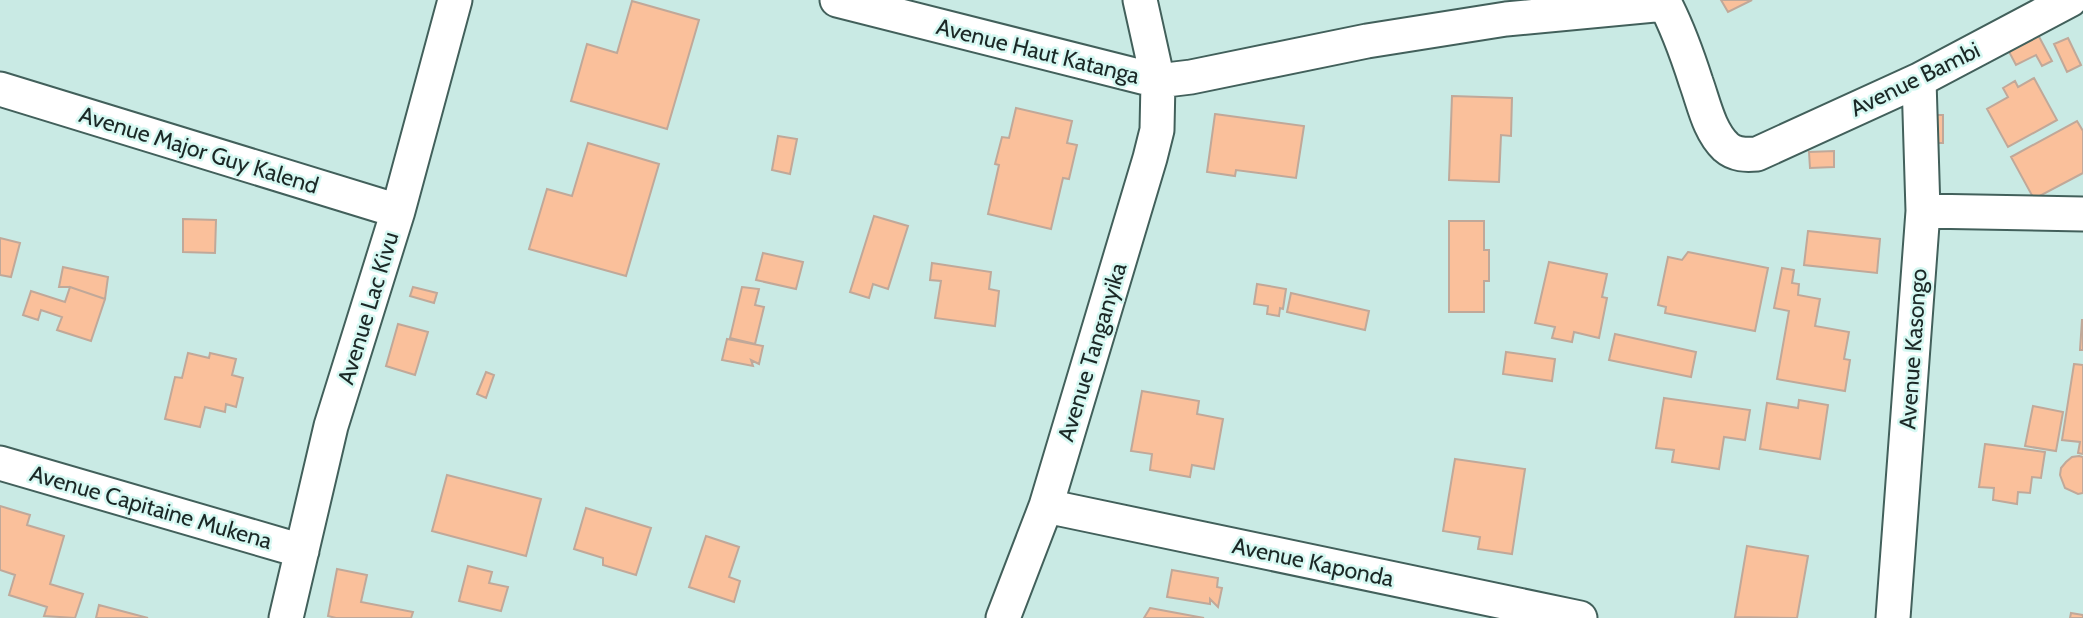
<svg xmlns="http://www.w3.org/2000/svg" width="2083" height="618" font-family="Cabin,sans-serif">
  <rect width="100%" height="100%" fill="#c9eae4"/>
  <path fill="#fac09b" stroke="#c0a899" stroke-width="2" d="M1721,0h31l-24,12z
    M632,1l67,19 -32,109 -96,-28 16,-57 30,9z
    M2036,31l16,30 -10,5 -6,-11 -20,10 -10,-19z
    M2068,38l13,27 -14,7 -13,-28z
    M2034,78l23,42 -49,27 -21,-38 21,-12 -5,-9 12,-7 3,6z
    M1452,96l60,2 -1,38 -10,-1 -2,47 -50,-2z
    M1016,108l56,13 -5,22 10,2 -8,34 -6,-1 -12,51 -63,-15 11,-49 -4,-1 7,-27 7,1z
    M1215,114l89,12 -8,52 -60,-8 -1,6 -28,-4z
    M1926,115h17v28h-17z
    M2077,121l6,10v42l-49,26 -23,-42z
    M778,136l19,3 -7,35 -18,-4z
    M588,143l71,21 -33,112 -97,-27 18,-60 25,7z
    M1834,151v16l-24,1 -1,-16z
    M874,216l34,10 -20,63 -15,-5 -4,14 -19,-6z
    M183,219l33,1 -1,33 -32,-1z
    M1449,221h35v29h5v31h-5v31h-35z
    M1808,231l72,8 -3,34 -73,-8z
    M0,238l20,5 -9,34 -11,-2z
    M1688,252l80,16 -13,63 -90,-18 1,-6 -8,-2 10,-48 14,3z
    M763,253l40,9 -7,27 -40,-9z
    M1549,262l58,12 -5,23 5,1 -8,40 -25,-6 -2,10 -20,-4 3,-11 -20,-4z
    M932,263l59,9 -2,17 10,2 -4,35 -60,-8 6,-37 -11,-1z
    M63,267l45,10 -3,22 -35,-12h-11z
    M1782,268l12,2 -2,13 7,1 -1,11 22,4 -5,27 34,6 -5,27 6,1 -5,31 -68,-12 12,-68 -15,-3z
    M1257,284l29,5 -3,20 -3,-1 -1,8 -12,-2 1,-8 -14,-2z
    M70,287l35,12 -14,42 -34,-11 5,-13 -21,-7 -3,10 -15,-5 8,-24 34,11z
    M413,287l24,6 -3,10 -24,-7z
    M742,287l17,2 -4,16 9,2 -9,37 -25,-6z
    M1291,293l78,18 -4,19 -78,-18z
    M2082,320h1v30h-3z
    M398,324l30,8 -13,43 -29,-9z
    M1615,334l81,18 -5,25 -82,-17z
    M727,339l36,7 -4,18 -8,-4 2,6 -31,-6z
    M1506,352l49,7 -3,22 -49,-7z
    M188,353l21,5 1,-5 26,6 -4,16 11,3 -7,29 -10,-3 -1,8 -20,-5 -5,20 -35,-8 10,-42 7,1z
    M2074,364l9,1v89l-5,-1 2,-11 -18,-2z
    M486,372l8,3 -8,23 -9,-4z
    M1142,391l57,10 -2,13 26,5 -9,50 -22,-4 -2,12 -40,-7 2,-16 -21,-3z
    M1664,398l86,12 -5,30 -21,-3 -5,32 -47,-7 2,-12 -18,-2z
    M1799,400l29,5 -8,54 -60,-10 7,-46 31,5z
    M2033,406l30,6 -7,39 -31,-5z
    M1985,444l60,8 -4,26 -9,-1 -2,16 -12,-1 -1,12 -24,-4 1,-12 -15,-1z
    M2079,456l4,1v36l-5,1 -13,-6 -5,-13 1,-7 5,-6 6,-5z
    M1455,459l70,10 -13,85 -34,-5 2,-12 -37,-6z
    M447,475l94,24 -15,57 -94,-25z
    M0,506l30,9 -3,10 37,11 -14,48 33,10 -8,24 -31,-2 3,-9 -38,-12 6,-20 -15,-5z
    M586,508l65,20 -15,47 -33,-10v-7l-29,-9z
    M706,536l33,11 -10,30 11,4 -6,21 -45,-15z
    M1747,546l61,10 -11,62 -62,-1z
    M468,566l24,6 -3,11 19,4 -7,24 -42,-10z
    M337,569l30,6 -6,27 52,10 -2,6h-75l-8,-2z
    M1172,570l46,8 -1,9 5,1 -4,19 -8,-8v5l-43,-7z
    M99,605l49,13h-52z
    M1150,608l54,10h-60z
    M2071,613l12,2v3h-13z"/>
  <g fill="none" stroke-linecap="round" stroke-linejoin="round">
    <g stroke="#42605b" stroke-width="37">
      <path id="minor" d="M837,0l321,81 33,-4 176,-36 139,-22 159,-15
        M1663,0c14,26 24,54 33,82 8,22 13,49 30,65 9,8 20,8 31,7l162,-74 151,-80
        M0,89l398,122
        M1923,211l160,3
        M0,463l302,88
        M1046,506l534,112
        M286,618l45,-192 67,-215 57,-211
        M1003,618l43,-112 104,-348 7,-28 1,-49 -18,-81
        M1893,618l30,-407 -4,-131"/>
    </g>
    <use href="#minor" stroke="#fff" stroke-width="33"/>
  </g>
  <g text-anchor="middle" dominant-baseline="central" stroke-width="5" stroke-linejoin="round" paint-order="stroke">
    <g font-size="23" fill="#1b2826" stroke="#d6f8f2">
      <text transform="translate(1038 51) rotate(14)">Avenue Haut Katanga</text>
      <text transform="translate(1915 79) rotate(-26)">Avenue Bambi</text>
      <text transform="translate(199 150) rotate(17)">Avenue Major Guy Kalend</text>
      <text transform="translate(368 308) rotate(-73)">Avenue Lac Kivu</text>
      <text transform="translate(1913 349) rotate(-86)">Avenue Kasongo</text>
      <text transform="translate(1092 352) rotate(-73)">Avenue Tanganyika</text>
      <text transform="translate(151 507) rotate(16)">Avenue Capitaine Mukena</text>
      <text transform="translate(1313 562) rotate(12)">Avenue Kaponda</text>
    </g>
  </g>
</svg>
